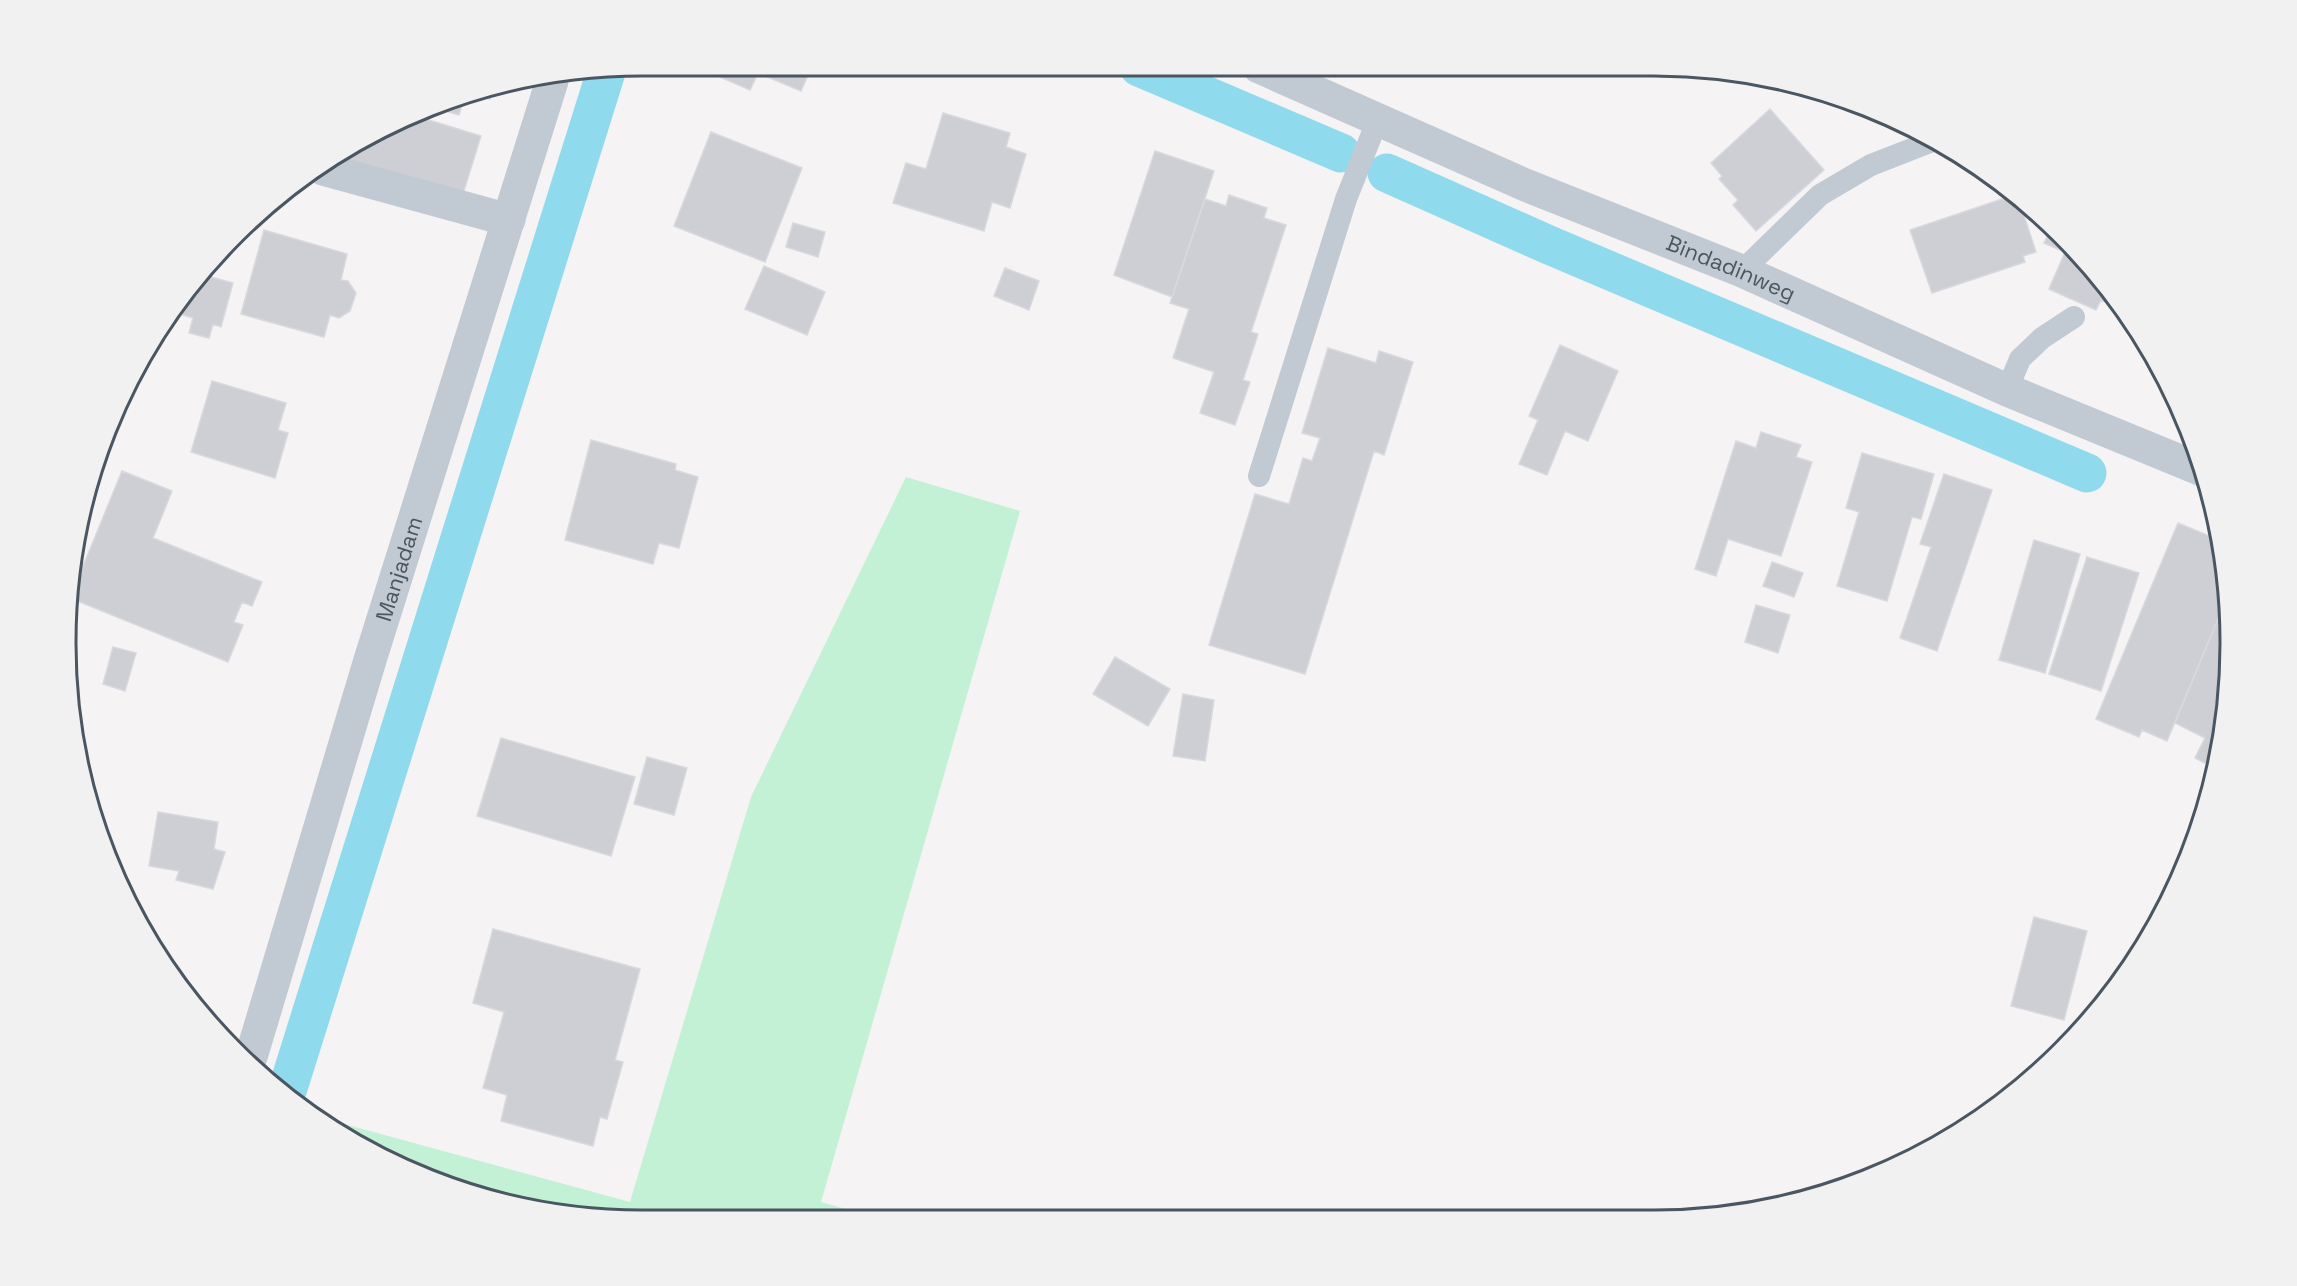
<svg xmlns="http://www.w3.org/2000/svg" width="2297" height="1286" font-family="'Space Grotesk',sans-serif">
  <rect width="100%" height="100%" fill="#f5f3f3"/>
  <path fill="#c3f1d5" d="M906,477l114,34 -199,691 56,16 -271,1 -113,-19 -138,-57 -29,-24 304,83 121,-405z"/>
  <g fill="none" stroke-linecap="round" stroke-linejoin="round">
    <path stroke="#90daee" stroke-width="39" d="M1139,67l202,86
      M1387,173l162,72 538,228
      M288,1088l318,-1016"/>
  </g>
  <path fill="#cdcfd5" stroke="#d7d9de" stroke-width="1.5" d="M695,66h117l-11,25 -43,-18 -8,17z
    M493,91l-3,8 -15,-5z
    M465,95l-6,20 -23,-7 21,-11z
    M1770,109l54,61 -68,61 -23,-26 5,-5 -19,-21 3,-3 -11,-13z
    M943,113l67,20 -4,14 20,7 -16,54 -18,-6 -8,29 -91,-28 13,-40 20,6z
    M419,117l62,19 -19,61 -122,-37z
    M711,132l91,36 -37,94 -91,-36z
    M1155,151l59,20 -42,126 -58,-22z
    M1229,195l38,13 -3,10 22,7 -35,107 7,2 -15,46 7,2 -15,43 -35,-12 14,-41 -41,-14 16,-49 -19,-6 35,-104 21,7z
    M2014,195l4,2 18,55 -13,4 2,6 -93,31 -22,-63z
    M793,223l32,9 -7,25 -32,-10z
    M2052,227l60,64 9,18 -20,-9 -5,10 -47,-21 16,-37 -21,-9z
    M264,230l83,24 -6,26 7,1 8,12 -6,18 -11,7 -9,-3 -6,22 -83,-23z
    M764,266l61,26 -18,43 -62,-26z
    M1005,268l34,13 -10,29 -35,-14z
    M207,276l26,7 -12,44 -8,-3 -4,14 -20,-5 4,-15 -20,-6z
    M1560,345l58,26 -30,70 -23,-10 -18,44 -28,-11 19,-44 -9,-4z
    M1328,348l48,15 3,-12 34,11 -29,93 -10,-4 -69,223 -96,-29 46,-151 34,10 14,-46 9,3 8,-23 -18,-5z
    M212,381l74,22 -8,27 10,3 -13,45 -84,-26z
    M1761,432l40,13 -5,12 16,5 -31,94 -53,-17 -12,37 -21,-7 41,-128 20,7z
    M591,440l85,24 -1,6 23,7 -19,71 -20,-5 -6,21 -88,-24z
    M1862,453l72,21 -13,45 -9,-2 -25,84 -50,-15 22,-74 -13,-4z
    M122,471l50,20 -19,47 109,44 -10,24 -10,-4 -8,20 9,3 -15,37 -153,-62 2,-19z
    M1944,474l48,16 -55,161 -37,-13 31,-91 -11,-3z
    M2178,523l41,17 9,55 -61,146 -25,-11 -3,7 -43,-18z
    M2034,540l46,14 -35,119 -46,-13z
    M2087,557l52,16 -38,118 -52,-17z
    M1772,562l31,11 -9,24 -31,-11z
    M2228,595l2,10 -4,113 -12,50 -19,-10 10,-20 -30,-15z
    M1756,605l34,10 -12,38 -33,-11z
    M113,647l23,6 -11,38 -22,-7z
    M1115,657l55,32 -22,37 -55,-32z
    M1183,694l31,6 -9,61 -32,-5z
    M501,738l134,39 -24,79 -134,-40z
    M647,757l40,11 -13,47 -40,-11z
    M158,812l60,10 -4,27 11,3 -12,37 -37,-9 3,-9 -30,-5z
    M2034,917l53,14 -23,89 -53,-14z
    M493,929l147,40 -25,91 8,2 -16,57 -7,-2 -7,29 -92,-25 6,-26 -24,-7 21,-76 -31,-9z"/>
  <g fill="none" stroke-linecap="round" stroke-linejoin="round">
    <path stroke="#c1cad2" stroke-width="22" d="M1742,271l78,-76 51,-30 59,-23
      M2007,390l13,-31 22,-21 32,-21
      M1259,476l87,-277 32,-80"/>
    <g stroke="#c1cad2" stroke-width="33">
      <path id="s1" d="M1259,67l264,117 219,87 265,119 195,80"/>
      <path d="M323,169l186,51"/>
      <path id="s2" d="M251,1057l119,-397 182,-579"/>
    </g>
  </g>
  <g text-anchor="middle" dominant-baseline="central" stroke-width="5" stroke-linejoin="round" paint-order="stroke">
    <g font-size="22" fill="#4a5661" stroke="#fff">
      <text stroke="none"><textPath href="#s1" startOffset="513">Bindadinweg</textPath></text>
      <text stroke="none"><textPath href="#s2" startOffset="510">Manjadam</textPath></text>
    </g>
  </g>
  <path d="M0 0H2297V1286H0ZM642 76H1654A566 566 0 0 1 2220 642V644A566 566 0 0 1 1654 1210H642A566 566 0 0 1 76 644V642A566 566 0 0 1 642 76Z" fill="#f1f1f2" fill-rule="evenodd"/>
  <path fill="none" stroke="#4a5661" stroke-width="3" d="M642 76H1654A566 566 0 0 1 2220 642V644A566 566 0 0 1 1654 1210H642A566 566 0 0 1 76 644V642A566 566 0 0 1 642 76Z"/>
</svg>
